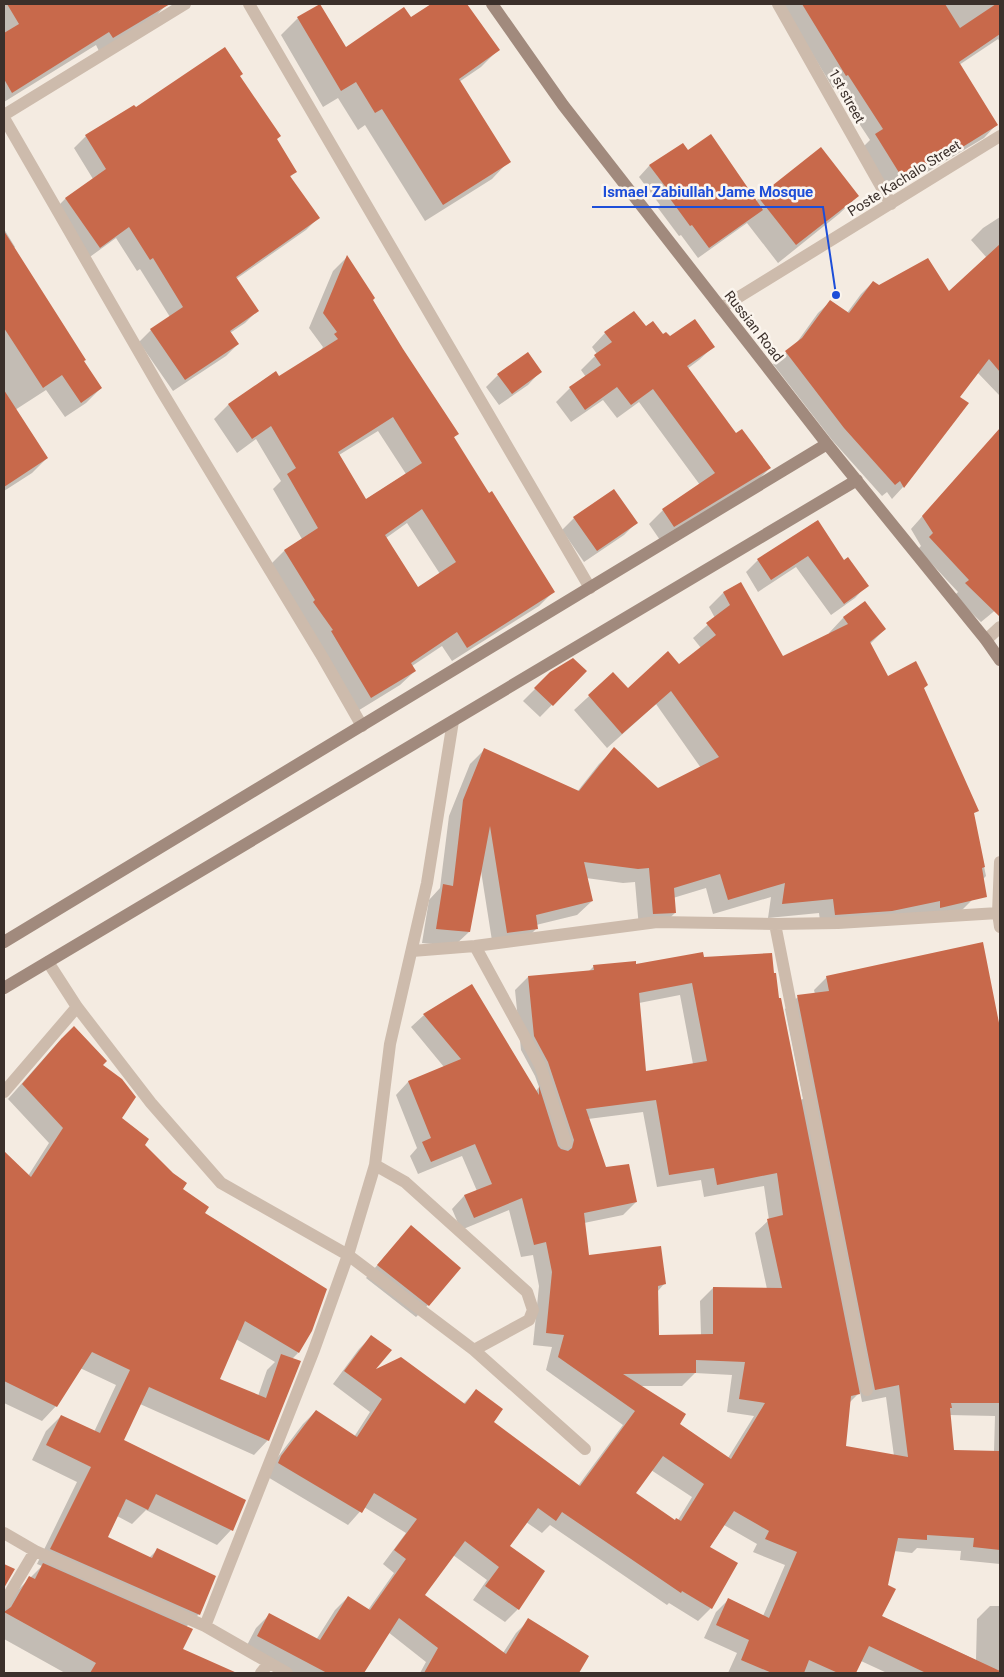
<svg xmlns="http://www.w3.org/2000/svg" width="1004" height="1677" font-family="Roboto,sans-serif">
  <rect width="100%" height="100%" fill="#f4ebe1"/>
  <path fill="#0003" fill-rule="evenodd" d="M4,4h163l-13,14 -55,33 -3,-6 -92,57z
    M433,4h32l33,46 -17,17 -22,15 50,79 -17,18 -67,42 -60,-96 -7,5 -20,-32 -15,9 -42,-72 17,-17 48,31 65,-30z
    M782,4h218v38l-2,-3 -39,26 37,60 -12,13 -57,34 -2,-3 -35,22 -27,-44 7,-7 -35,-53 -2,1z
    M239,76l56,96 -5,5 28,41 -12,12 -70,49 21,32 -12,12 -15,10 8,11 -12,12 -53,35 -34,-49 12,-12 19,-13 -30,-48 -3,2 -21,-33 -29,21 -34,-48 12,-12 28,-20 -19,-31 12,-12 48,-30 2,3z
    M683,145l5,7 68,49 3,-3 99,-2 -19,18 -61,49 -31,-40 -49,35 -17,-23 -2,1 -21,-28 2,-3 -21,-28 10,-11z
    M1000,217v179l-23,-24 -19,25 9,6 -64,84 -11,12 -5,-7 -5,4 -50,-56 -59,-76 22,-19 23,-32 13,-12 16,12 14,-19 12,-12 5,5 71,6 38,-35 -16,-18 12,-12z
    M4,229l11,18 -2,2 69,112 19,27 -15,15 -21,14 -19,-27 -31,20 32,48 -15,15 -28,18z
    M347,257l55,92 55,85 -4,4 100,154 -14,14 -87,55 -10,-15 -30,20 3,5 -15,14 -44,27 -86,-147 14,-14 18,-12 -29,-50 8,-8 -25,-42 -19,14 -23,-34 14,-14 47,-33 4,6 43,-27 -1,-1 2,-3 -14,-19 24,-57zM378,431l28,43 -41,26 -26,-45zM407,523l33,51 -22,14 -32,-50z
    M645,328l17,8 51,11 -14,13 -12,9 49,66 34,33 -14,14 -96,58 -11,-16 14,-14 37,-25 -61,-83 -22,16 -14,-18 -32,22 -15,-20 14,-14 16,-11 -5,-7 16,-16 -5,-7 13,-14z
    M540,372l-12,13 -29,20 -13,-18 12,-12z
    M1000,429v180l-2,-1 -17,14 -27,-26 4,-4 -40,-43 3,-3 -10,-17z
    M574,518l62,5 -12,12 -40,27 -22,-32z
    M817,521l26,41 24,23 -12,13 -24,17 -35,-48 -38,25 -12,-20 12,-12z
    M740,583l42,75 48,-24 -1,-1 14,-15 22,-16 20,27 -15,15 18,33 35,12 54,121 -4,4 13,62 -15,15 1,9 -14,14 -137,15 -2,-16 -51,5 3,-21 -58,17 -7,-26 -33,10 2,15 -15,14 -21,1 -4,-46 -12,1 -37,-5 6,23 -15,14 -41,10 1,3 -15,15 -29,4 -12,-76 -12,61 -15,14 -32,-3 7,-43 11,-12 9,-72 21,-52 14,-14 93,42 22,-28 15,-15 44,41 43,-22 -45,-64 -49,44 -33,-38 39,-36 15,16 51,-24 22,-18 -8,-10 22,-20 -6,-11 14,-14z
    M585,671l-45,46 -17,-16 28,-28z
    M981,944l19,85v55l-2,2 2,9v469l-40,-4 1,-9 -44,-3 -5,5 -18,-2 -13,65 95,44 1,-41 13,-13h10v67h-113l-26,-12 -6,12h-127l9,-20 -33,-15 12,-26 13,-13 34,17 22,-51 -32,-13 4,-8 -33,-19 -15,23 2,60 -13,13 -29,-18 -2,2 -117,-80 -8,8 -16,-11 -18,24 10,63 -13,13 -32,-22 14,-20 -34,-25 -30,40 80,58 13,-20 13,-13 59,37 -11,16h-157l6,-11 -38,-30 -25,41h-73l-45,-24 11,-21 13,-13 47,25 19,-30 13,-13 20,13 26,-37 -11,-9 23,-31 -42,-26 -16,18 -82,-49 2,-6 35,-46 13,-13 38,26 16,-25 -37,-28 26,-35 13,-13 -1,36 92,32 13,-13 16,31 86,64 45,-61 -77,-55 6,-23 -19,-2 6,-59 -6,-31 -12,2 -12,-47 -48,20 -9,-21 12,-13 13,-5 -15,-35 -44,18 -8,-18 7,-8 -21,-53 12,-13 36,-15 -33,-40 13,-12 112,76 3,-4 -4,-11 -14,-26 -6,-60 13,-13 60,-5 6,-6h41l68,-8 70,16 27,126 3,-1 -18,-90 13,-12 17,-3 -1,-4 13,-13zM680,995l13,69 -48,9 -6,-70zM643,1112l14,75 44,-7 3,17 60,-11 5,34 -14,13 12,56 -54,-1 -13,13 1,34 -43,1 -1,-44 7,-8 -76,-27 -4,-34 39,-8 13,-13 -31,-33 -17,-50zM695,1373l37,2 -5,37 27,4 -26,42 -50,-34 -38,-38h42zM860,1392l2,10 24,-5 8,59 -49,-9 4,-44zM949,1415l46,1 -1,36 -41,-1zM651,1470l41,27 -14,23 -4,2 -40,-28z
    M62,1038l39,28 19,52 61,72 22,23 95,140 -6,6 -24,81 -14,15 -114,-51 -17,36 121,61 -13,29 -14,15 -71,-35 -14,14 -15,-8 -11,22 43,20 9,-9 41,65 -14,14 -4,22 49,21 -1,2h-164l-61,-34v-30l8,-13 30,-30 -5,-2 40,-82 -45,-22 14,-29 15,-15 33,16 22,-47 -36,-17 -24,38 -14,15 -38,-18v-250l24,23 21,-33 -41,-44zM236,1339l39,23 -8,8 -9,26 -40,-17z
    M411,1227l17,78 -12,12 -50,-39z"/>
  <path fill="#c8694b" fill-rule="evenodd" d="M7,4h163l-57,34 -4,-6 -97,61 -8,-14v-46l15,-9z
    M320,4l26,43 58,-40 7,10 20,-13h36l33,46 -41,29 52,83 -68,43 -61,-96 -7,4 -19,-31 -15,9 -44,-74z
    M802,4h143l15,24 36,-24h4v30l-41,28 39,63 -58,36 -2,-4 -35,22 -28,-45 8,-5 -35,-54 -2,1z
    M225,47l18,27 -3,2 41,60 -4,3 20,33 -7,4 30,42 -84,59 23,34 -29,20 9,13 -54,36 -35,-51 33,-22 -30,-49 -3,2 -21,-33 -29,21 -35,-50 41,-29 -21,-34 49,-30 2,2z
    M711,134l52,76 -54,38 -17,-23 -2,1 -22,-30 3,-2 -22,-29 34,-22 5,7z
    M821,147l38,49 -63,49 -38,-48z
    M4,231l82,129 -2,1 18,27 -21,15 -19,-28 -19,13 -39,-60z
    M1000,244v128l-11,-13 -29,38 9,6 -65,85 -4,-7 -5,4 -51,-57 -59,-77 17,-13 28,-38 19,13 24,-32 6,4 49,-27 21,33z
    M347,255l28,43 -2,2 30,49 56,85 -5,3 35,56 3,-2 63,101 -88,56 -10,-16 -46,31 5,8 -45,27 -40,-67 2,-1 -20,-28 2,-2 -31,-50 34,-22 -31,-54 9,-6 -25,-42 -19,13 -24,-35 48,-33 3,5 59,-37 -4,-5 3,-2 -14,-19zM393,417l29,46 -56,36 -28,-47zM422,509l34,53 -38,25 -33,-52z
    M634,311l12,15 7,-5 10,13 3,-2 4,4 25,-17 20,28 -28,19 49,67 6,-4 29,39 -97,59 -12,-18 53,-36 -62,-84 -22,16 -14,-18 -32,23 -16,-23 32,-22 -7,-10 18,-13 -8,-10z
    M528,352l14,20 -30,22 -15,-20z
    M4,390l44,68 -44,29z
    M1000,428v189l-35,-34 4,-3 -40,-43 4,-4 -11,-17z
    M614,489l24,34 -41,28 -24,-34z
    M818,520l26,40 4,-3 21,29 -25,18 -36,-48 -37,24 -14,-21z
    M741,582l42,74 65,-32 -5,-7 22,-16 21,28 -16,13 18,34 28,-15 12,24 -4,3 55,123 -5,2 11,54 -3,1 5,29 -47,11v-7l-48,10 -57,4 -2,-16 -51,5 3,-21 -57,17 -8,-26 -46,14 2,25 -23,1 -4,-46 -11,1 -54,-7 9,39 -57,14 2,14 -31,4 -17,-107 -20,106 -34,-3 7,-45 10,2 10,-86 21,-52 95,43 35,-44 44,41 61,-31 -48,-66 -49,43 -34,-39 25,-23 15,16 40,-37 11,13 37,-29 -10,-12 24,-18 -7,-13z
    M573,658l14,13 -34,35 -19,-18 16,-16z
    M983,942l17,86v375h-49l1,5h-2l4,42 46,1v99l-27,-3 1,-9 -47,-3v5l-29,-2 -10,47 8,4 -14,27 118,55v2h-74l-57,-27 -13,27h-18l-29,-13 -5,13h-32l-31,-13 8,-20 -33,-15 12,-27 41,20 28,-66 -32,-13 4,-8 -35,-20 -24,36 28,16 -26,46 -30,-18 -1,2 -119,-81 -6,9 -18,-13 -28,38 35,25 -26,39 -34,-24 14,-19 -34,-26 -40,54 81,59 22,-36 61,38 -10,17h-155l14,-25 -39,-30 -35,55h-37l-70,-37 12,-23 51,27 28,-44 22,14 36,-51 -12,-9 23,-31 -43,-26 -12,20 -84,-50 3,-7 35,-46 41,27 25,-38 -38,-28 27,-36 21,15 -16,19 25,-12 64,47 11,-15 27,20 -9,13 86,64 55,-75 -77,-54 6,-22 -18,-2 6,-61 -6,-30 -12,3 -12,-47 -48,20 -10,-23 28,-11 -17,-40 -44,18 -9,-20 9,-4 -23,-57 53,-22 -38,-45 49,-30 67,111v-9l19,60 3,3 7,2 4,-3 2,-8 -26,-78 -14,-26 -6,-60 66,-6 -1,-5 43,-4v3l67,-12 1,5 68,-4 2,20h2l3,25h2l79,396 -9,2 -5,50 62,11 -9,-72 -24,5 -78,-395 32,-4 -3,-15zM692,983l15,78 -61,10 -7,-78zM656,1100l13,75 45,-7 3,17 60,-12 6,42 -16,4 15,69 -69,-1v47l-54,1 -1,-49 8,-2 -5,-38 -72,9 -5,-42 53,-11 -8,-38 -23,3 -20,-58zM696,1360l49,2 -6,37 26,4 -34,56 -51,-35 6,-10 -63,-40 73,-1zM663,1456l41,28 -23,37 -5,-3 -1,2 -39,-27z
    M74,1026l33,35 -4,4 19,14 14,18 -14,21 27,21 -4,6 28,28 14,10 -4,6 26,18 -4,6 122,76 -15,42 -13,22 -54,-32 -25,58 46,19 15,-44 20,7 -32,80 -120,-54 -25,53 122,60 -13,31 -77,-37 -8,16 -22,-11 -18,38 44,21 5,-10 59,28 -16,39 -150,-66 41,-82 -45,-22 15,-30 39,18 30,-63 -38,-18 -35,55 -53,-26v-230l27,26 32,-49 -41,-44 40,-46z
    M411,1225l50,43 -32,38 -52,-41z
    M43,1563l150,66 -10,20 54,24h-147l6,-10 -92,-51 7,-5 18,-31 6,3z
    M4,1564l11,5 -11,19z"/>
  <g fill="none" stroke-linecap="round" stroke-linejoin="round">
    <path stroke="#cdbbac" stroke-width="12" d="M249,4l341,584
      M778,4l113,200
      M4,115l181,-111
      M4,118l157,272 162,268 39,68
      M721,308l279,-172
      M986,640l14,-13
      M1000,862l-2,51 2,14
      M775,924l92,466
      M475,946l65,119 26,78
      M412,951l63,-5 182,-24 118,2 63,-1 160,-10
      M48,962l29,45 74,96 70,80 127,72 126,95 111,99
      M4,1092l73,-85
      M375,1165l30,17 122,110 6,18 -4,10 -55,30
      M4,1533l31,18 170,75 82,47
      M4,1603l31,-52
      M205,1626l109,-276 34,-95 27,-90 15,-121 37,-161 26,-162
      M261,1673l8,-10"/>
    <path stroke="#a18a7d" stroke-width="12" d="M492,4l71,101 264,339 159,196 14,20
      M4,942l823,-498
      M4,988l853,-508"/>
  </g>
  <g text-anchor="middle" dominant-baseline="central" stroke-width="5" stroke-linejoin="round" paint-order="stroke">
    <g font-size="14" fill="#3b302b" stroke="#fbf5ee">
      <text transform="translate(847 96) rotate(61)">1st street</text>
      <text transform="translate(904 178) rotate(-32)">Poste Kachalo Street</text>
      <text transform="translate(754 326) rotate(52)">Russian Road</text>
    </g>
  </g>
  <path fill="none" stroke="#1d4ed8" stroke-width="2" d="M836 295L823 207H592"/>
  <circle fill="#1d4ed8" stroke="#fbf5ee" stroke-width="2" cx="836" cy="295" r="5"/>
  <g font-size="15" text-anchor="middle" font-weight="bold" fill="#1d4ed8" stroke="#fbf5ee" stroke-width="5" stroke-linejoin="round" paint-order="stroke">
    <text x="708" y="197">Ismael Zabiullah Jame Mosque</text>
  </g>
  <rect width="1004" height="1677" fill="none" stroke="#3b302b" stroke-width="10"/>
</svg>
